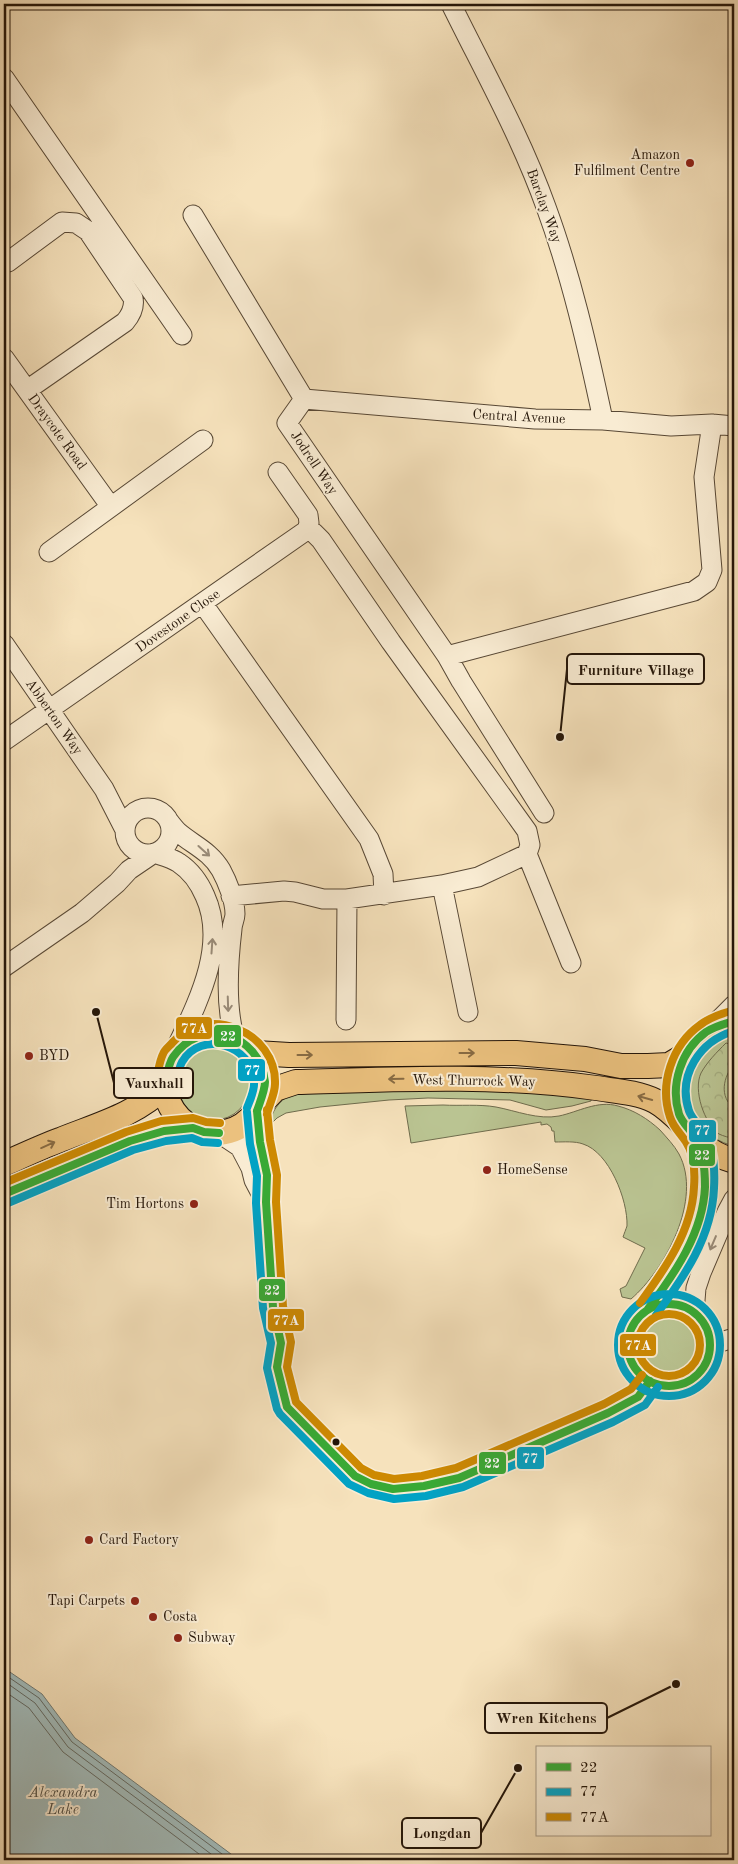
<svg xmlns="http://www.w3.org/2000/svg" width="738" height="1864" font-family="'Old Standard TT',serif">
  <defs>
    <pattern id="forest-crowns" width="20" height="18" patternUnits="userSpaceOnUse" patternTransform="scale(1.25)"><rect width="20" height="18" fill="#bac492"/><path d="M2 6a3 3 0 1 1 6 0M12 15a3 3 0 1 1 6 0" fill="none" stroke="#a0a87c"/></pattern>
  </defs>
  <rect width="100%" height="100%" fill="#f6e2bc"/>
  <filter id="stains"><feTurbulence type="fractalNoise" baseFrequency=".004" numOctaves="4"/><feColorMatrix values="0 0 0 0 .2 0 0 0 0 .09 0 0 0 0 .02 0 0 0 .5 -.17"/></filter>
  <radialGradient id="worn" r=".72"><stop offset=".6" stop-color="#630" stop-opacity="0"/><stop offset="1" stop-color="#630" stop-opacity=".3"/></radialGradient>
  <path fill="#bac492" stroke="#6f6c4d" d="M734,1035v111c-60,-14 -60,-97 0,-111z
    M178 1084a36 36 0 1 1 72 0a36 36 0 1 1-72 0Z
    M455,1086l137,9 -1,6 -19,5 -26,4 -36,-10 -82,-2 -39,2 -69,7 -34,6 -9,5 -10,10c6,-17 9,-25 26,-35z
    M443,1105c17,1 36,-1 53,2 21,4 42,13 63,9 19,-4 39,-16 59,-10 16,4 30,13 42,24 7,8 14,15 19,24 24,45 -14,116 -48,145l-9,-2 -2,-8 6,-3 19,-38 -22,-11c1,-3 3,-8 4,-11 1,-26 -18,-74 -44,-82 -8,-3 -19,-2 -28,-2l-1,-11h-2l-1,-4 -4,-3 -6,1v-3l-130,21 -6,-37z
    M640 1344a28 28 0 1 1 56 0a28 28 0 1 1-56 0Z"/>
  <path fill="url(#forest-crowns)" stroke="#6f6c4d" d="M726,1043l8,2v19c-11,13 -15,33 0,44v30c-4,0 -11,-2 -15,-4 -15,-11 -26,-44 -18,-61 6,-11 16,-21 25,-30z"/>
  <path fill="#a1bbbb" stroke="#6f7973" d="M4,1668l38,26 33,44 164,122h-235z"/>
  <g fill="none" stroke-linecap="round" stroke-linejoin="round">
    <path stroke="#626862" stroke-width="1" d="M4,1674l35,24 33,44 158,118
      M4,1681l31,22 33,44 151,113
      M4,1691l25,17 34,44 144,108"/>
    <g stroke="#584835" stroke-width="21">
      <path id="minor" d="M451,4c33,67 70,133 95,203 25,68 42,142 57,213
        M4,78l178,257
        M193,215l111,184 -17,24 160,233 14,25 83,132
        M4,263l4,-1 54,-40 14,1 12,8 45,67c2,10 -2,17 -8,24l-98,68
        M4,358l107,149
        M304,399l231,20 68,1 68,6 41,-2 22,2
        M49,552l154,-112
        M203,604l166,235 14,35 1,21
        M4,644l100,145 21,41
        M447,656l247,-65 13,-9 5,-12 -8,-93 8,-53
        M4,741l303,-211
        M125 831a23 23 0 1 1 46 0a23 23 0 1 1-46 0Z
        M168,820c3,4 6,8 10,12 15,13 32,19 43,38 6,11 14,30 14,44 0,5 -3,10 -3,15 -4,34 -7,74 2,107
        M527,854l44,109
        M442,885l26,127
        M231,896l53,-5 11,1 28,7h24l95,-14 36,-8 49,-23 3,-9 -3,-14 -136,-189 -70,-102 -7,-7 -7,-3 2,-7 -1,-8 -30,-43
        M4,967l78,-54 35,-30 12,-13 25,-17c9,3 18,5 25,10 12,8 20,19 26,33 24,52 -11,113 -33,161
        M346,1020l1,-121
        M711,1028l23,-23
        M257,1111l3,31 7,33 -1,27 7,105 8,36 -4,24 10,40 68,69 16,8 22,5 31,-3 35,-8 149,-65 30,-16 12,-16
        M219,1133l21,14 11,21 3,12 10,19
        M628 1345a41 41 0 1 1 82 0a41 41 0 1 1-82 0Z
        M648,1309c29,-38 60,-84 56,-135 -1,-10 -3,-20 -5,-30
        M694,1313l2,-25 5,-15 26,-61 7,-13
        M710,1345l24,-7"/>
    </g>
    <g stroke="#241508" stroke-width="26">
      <path id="major" d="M734,1021c-17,3 -34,14 -45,28 -32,46 -5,98 45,112
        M165 1083a50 50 0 1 1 100 0a50 50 0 1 1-100 0Z
        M256,1053l33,2 227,-2 69,6 36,7h27l21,-1 15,-9
        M261,1104l14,-15 21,-7c99,-3 201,-8 300,6 19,3 41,4 59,13 11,6 20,15 29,24
        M4,1164c18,-8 37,-17 56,-24 37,-15 76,-25 105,-54
        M4,1194l126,-53 34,-10 29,-3"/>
    </g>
    <use href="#minor" stroke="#f9ecd3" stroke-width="19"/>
    <use href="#major" stroke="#ebc17e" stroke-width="24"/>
    <g stroke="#f9ecd3" stroke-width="11">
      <path id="bus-1" d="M165,1086c2,-9 3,-22 8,-29 28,-41 87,-24 92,25 0,8 -5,20 -8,29
        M257,1111l3,31 7,33 -1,27 7,105 8,36 -4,24 10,40 68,69 16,8 22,5 31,-3 35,-8 149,-65 30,-16 12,-16
        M4,1194l126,-53 34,-10 29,-3 11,4 15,1
        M628 1345a41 41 0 1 1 82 0a41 41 0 1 1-82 0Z
        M648,1309c27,-36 55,-76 57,-122 0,-16 -1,-35 -9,-48 -5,-9 -14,-16 -17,-25 -9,-29 2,-64 27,-82 9,-6 18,-8 28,-11"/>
    </g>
    <g stroke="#f9ecd3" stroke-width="11">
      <path id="bus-2" d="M175,1088c2,-7 3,-19 7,-26 19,-33 71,-17 72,20 1,8 -4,18 -7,26
        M247,1112l3,32 7,32 -1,27 7,105 8,35 -4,25 10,41 3,5 69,70 19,9 26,6 32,-3 37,-9 150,-65 32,-17 13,-18
        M8,1203l125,-53 33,-9 26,-3 10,4 16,1
        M618 1345a51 51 0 1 1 102 0a51 51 0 1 1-102 0Z
        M656,1315c28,-38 56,-78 58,-127 1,-18 0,-40 -10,-55 -5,-8 -12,-14 -15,-22 -12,-36 11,-70 45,-80"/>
    </g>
    <g stroke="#f9ecd3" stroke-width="11">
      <path id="bus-3" d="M155,1084c3,-10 4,-22 8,-30 2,-5 7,-8 10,-12 34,-39 104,-10 102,42 0,10 -6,21 -8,30
        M267,1110l3,30 7,35 -1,27 7,104 8,36 -4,25 9,35 65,66 13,7 20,4 28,-3 34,-8 148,-64 27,-15 11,-14
        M4,1183l122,-51 35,-11 32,-3 13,4 14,1
        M640,1303c25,-34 52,-72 54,-116 1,-14 1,-32 -8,-45 -5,-8 -13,-15 -16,-25 -11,-33 2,-72 30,-92 9,-7 20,-11 31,-14
        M638 1345a31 31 0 1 1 62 0a31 31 0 1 1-62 0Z"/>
    </g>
    <use href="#bus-1" stroke="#39a935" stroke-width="8"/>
    <use href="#bus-2" stroke="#02a2c4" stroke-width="8"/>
    <use href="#bus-3" stroke="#cd8902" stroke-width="8"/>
  </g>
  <defs><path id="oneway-shaft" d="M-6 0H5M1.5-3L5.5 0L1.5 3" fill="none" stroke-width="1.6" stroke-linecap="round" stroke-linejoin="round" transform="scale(1.25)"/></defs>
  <g stroke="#998b78">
    <use href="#oneway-shaft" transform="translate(204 851) rotate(42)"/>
    <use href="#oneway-shaft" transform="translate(212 946) rotate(-86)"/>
    <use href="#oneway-shaft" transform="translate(228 1004) rotate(88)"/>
    <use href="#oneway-shaft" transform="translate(713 1243) rotate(113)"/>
  </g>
  <g stroke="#886b43">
    <use href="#oneway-shaft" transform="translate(467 1053)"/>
    <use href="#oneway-shaft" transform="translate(305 1055)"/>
    <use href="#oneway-shaft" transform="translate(396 1079) rotate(179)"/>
    <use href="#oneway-shaft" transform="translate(645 1098) rotate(-164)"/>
    <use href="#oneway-shaft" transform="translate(48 1145) rotate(-24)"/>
  </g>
  <g fill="#8f2418" stroke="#f9ecd3" stroke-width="2">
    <circle cx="690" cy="163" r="5"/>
    <circle cx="29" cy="1056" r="5"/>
    <circle cx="487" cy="1170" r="5"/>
    <circle cx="194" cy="1204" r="5"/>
    <circle cx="89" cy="1540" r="5"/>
    <circle cx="135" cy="1601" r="5"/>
    <circle cx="153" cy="1617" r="5"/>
    <circle cx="178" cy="1638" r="5"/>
  </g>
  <circle fill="#241508" stroke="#f9ecd3" stroke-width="2" cx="336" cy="1442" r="4.5"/>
  <g text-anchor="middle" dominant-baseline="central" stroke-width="4" stroke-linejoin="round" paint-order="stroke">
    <g font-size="14" fill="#241508" stroke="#f9ecd3" text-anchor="start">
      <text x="680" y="155" text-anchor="end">Amazon<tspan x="680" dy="16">Fulfilment Centre</tspan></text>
      <text x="39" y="1056">BYD</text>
      <text x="497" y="1170">HomeSense</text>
      <text x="184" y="1204" text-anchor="end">Tim Hortons</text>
      <text x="99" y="1540">Card Factory</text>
      <text x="125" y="1601" text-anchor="end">Tapi Carpets</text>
      <text x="163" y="1617">Costa</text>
      <text x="188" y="1638">Subway</text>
    </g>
    <g font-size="14" fill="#241508" stroke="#f9ecd3">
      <text transform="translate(544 206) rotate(70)">Barclay Way</text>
      <text transform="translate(519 417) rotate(3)">Central Avenue</text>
      <text transform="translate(57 432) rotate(54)">Draycote Road</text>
      <text transform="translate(314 463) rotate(56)">Jodrell Way</text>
      <text transform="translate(178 621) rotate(-35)">Dovestone Close</text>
      <text transform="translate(54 717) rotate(55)">Abberton Way</text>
      <text transform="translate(474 1081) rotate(1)">West Thurrock Way</text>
    </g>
    <g font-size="15" font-style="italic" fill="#504f47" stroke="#f9ecd3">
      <text x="63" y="1793">Alexandra<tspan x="63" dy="17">Lake</tspan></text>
    </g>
  </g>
  <path fill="none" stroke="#241508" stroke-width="2" d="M560 737L567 669M96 1012L114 1083M676 1684L607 1718M518 1768L481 1833"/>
  <g fill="#241508" stroke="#f9ecd3" stroke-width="2">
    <circle cx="560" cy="737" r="5"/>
    <circle cx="96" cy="1012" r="5"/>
    <circle cx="676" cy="1684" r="5"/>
    <circle cx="518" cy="1768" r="5"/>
  </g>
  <g fill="#f9ecd3" stroke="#241508" stroke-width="2">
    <rect x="567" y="654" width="137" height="30" rx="5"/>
    <rect x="114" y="1068" width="79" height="30" rx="5"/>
    <rect x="485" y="1703" width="122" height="30" rx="5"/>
    <rect x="402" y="1818" width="79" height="30" rx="5"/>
  </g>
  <g font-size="15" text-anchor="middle" font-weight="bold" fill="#241508">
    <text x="636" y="675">Furniture Village</text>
    <text x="154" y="1088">Vauxhall</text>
    <text x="546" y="1723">Wren Kitchens</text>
    <text x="442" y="1838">Longdan</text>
  </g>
  <g stroke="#f9ecd3" stroke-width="2">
    <rect x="175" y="1016" width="38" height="24" rx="5" fill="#cd8902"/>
    <rect x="213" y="1024" width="29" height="24" rx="5" fill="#39a935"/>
    <rect x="237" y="1058" width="29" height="24" rx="5" fill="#02a2c4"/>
    <rect x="688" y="1119" width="29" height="24" rx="5" fill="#02a2c4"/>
    <rect x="688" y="1143" width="28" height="24" rx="5" fill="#39a935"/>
    <rect x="258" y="1278" width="28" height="24" rx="5" fill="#39a935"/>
    <rect x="267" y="1308" width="38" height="24" rx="5" fill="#cd8902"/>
    <rect x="619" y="1333" width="38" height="24" rx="5" fill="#cd8902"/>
    <rect x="516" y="1446" width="29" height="24" rx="5" fill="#02a2c4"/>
    <rect x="478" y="1451" width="29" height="24" rx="5" fill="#39a935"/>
  </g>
  <g font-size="14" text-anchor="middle" font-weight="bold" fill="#fff">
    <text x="194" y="1033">77A</text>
    <text x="228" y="1041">22</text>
    <text x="252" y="1075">77</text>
    <text x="702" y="1135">77</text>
    <text x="702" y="1160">22</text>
    <text x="272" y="1295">22</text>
    <text x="286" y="1325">77A</text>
    <text x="638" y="1350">77A</text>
    <text x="530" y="1463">77</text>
    <text x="492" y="1468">22</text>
  </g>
  <rect width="738" height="1864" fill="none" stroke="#f6e2bc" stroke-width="20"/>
  <rect x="5" y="5" width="728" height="1854" fill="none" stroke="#241508" stroke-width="2.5"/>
  <rect x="10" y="10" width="718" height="1844" fill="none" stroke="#241508"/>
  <rect x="536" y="1746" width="175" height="90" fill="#f9ecd3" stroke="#a49682"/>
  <rect x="546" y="1763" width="25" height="8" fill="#39a935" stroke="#a49682"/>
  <text x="580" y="1772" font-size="15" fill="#241508">22</text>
  <rect x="546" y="1788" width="25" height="8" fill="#02a2c4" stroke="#a49682"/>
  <text x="580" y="1796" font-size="15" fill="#241508">77</text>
  <rect x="546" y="1813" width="25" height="8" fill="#cd8902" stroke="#a49682"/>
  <text x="580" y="1822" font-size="15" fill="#241508">77A</text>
  <rect width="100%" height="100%" filter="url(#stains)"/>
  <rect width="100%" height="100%" fill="url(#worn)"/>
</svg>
